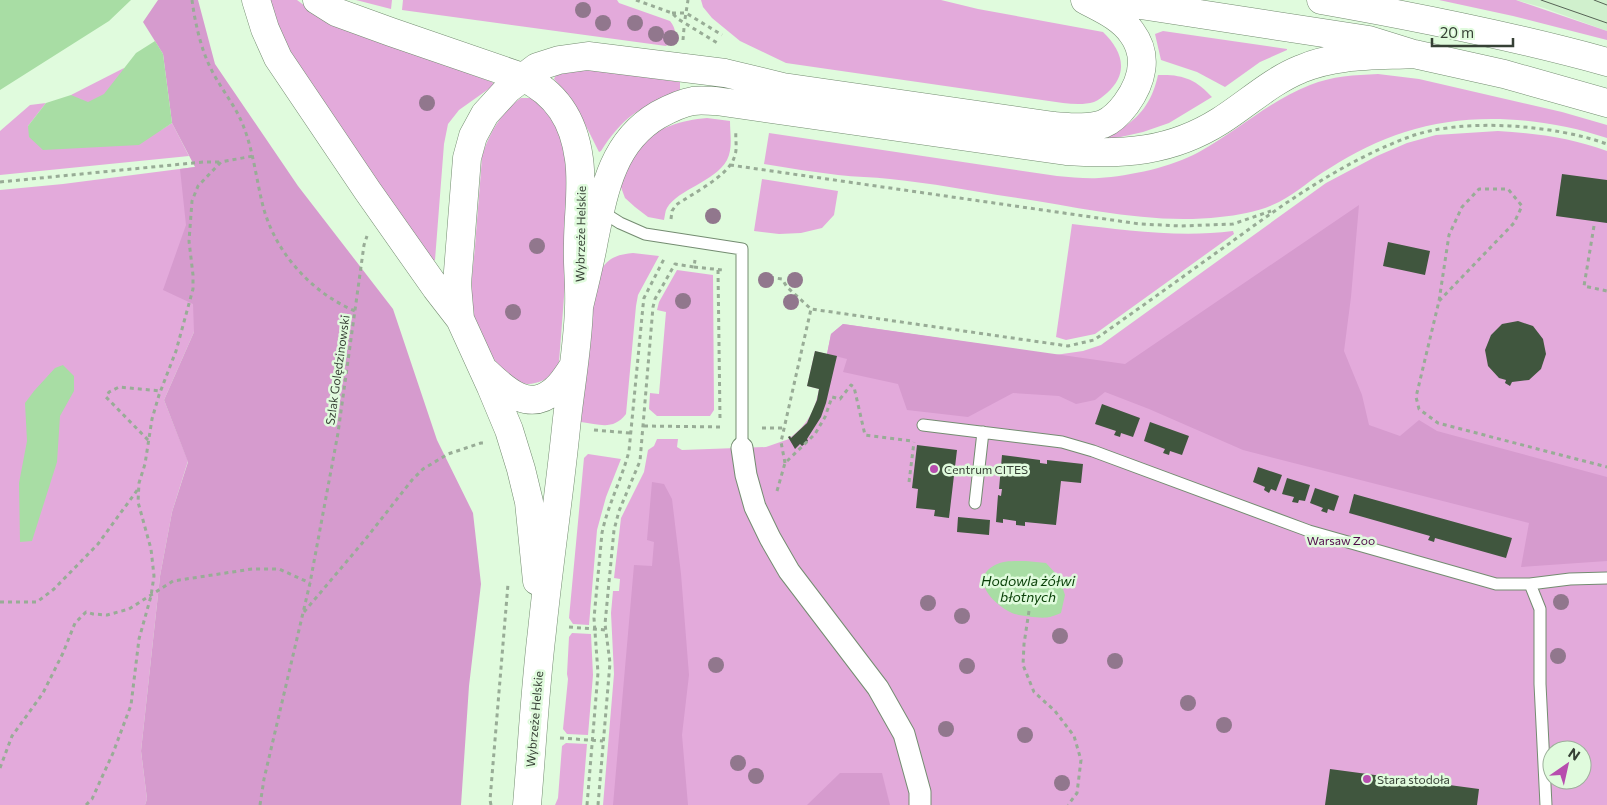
<svg xmlns="http://www.w3.org/2000/svg" width="1607" height="805" font-family="Commissioner,sans-serif">
  <rect width="100%" height="100%" fill="#e0fbdd"/>
  <path fill="#d0f0cd" d="M1516,0h91v31l-63,-23z"/>
  <path fill="#e3aadb" fill-rule="evenodd" d="M269,0h28l28,21 167,61 2,2 -4,4 -31,22 -11,14 -4,20 -9,116 -3,1 -144,-210z
    M356,0h36l-1,9z
    M403,0h214l2,3 51,18c8,10 6,18 -4,25l-264,-36z
    M701,0h240l37,9 125,23c19,18 27,41 4,61 -4,3 -8,7 -13,9 -10,3 -21,2 -31,1l-277,-40 -46,-22 -28,-23 -9,-11z
    M1439,0h77l91,31v9l-94,-24z
    M1163,31l124,18v1l-27,12 -35,25 -28,-15 -36,-12 -6,-26z
    M124,68l-7,27 -27,33 -19,-33z
    M587,69l93,13v13c-38,8 -59,24 -79,56l-2,1c-13,-26 -25,-52 -45,-73l2,-4z
    M1378,74l41,5 143,33 45,13v13c-63,-21 -139,-27 -202,-6 -26,8 -52,21 -75,36 -18,10 -33,25 -51,34 -18,9 -39,13 -59,15 -70,8 -140,-10 -209,-20 -40,-6 -80,-14 -121,-18 -17,-2 -35,-2 -52,-4 -25,-3 -49,-7 -74,-11l5,-31 288,43c14,1 29,3 42,2 31,-2 73,-11 100,-26 38,-21 70,-51 111,-67 22,-9 45,-10 68,-11z
    M1158,75c24,-1 38,4 54,22l-43,26 -26,9 -49,11 -195,-31 225,15c19,-13 29,-29 34,-52z
    M521,98h11l14,10 22,42v95l-9,117c-4,11 -13,19 -24,21 -12,3 -19,-2 -28,-9 -14,-11 -32,-47 -35,-66 -2,-20 1,-41 3,-61 2,-30 5,-60 7,-91 7,-22 19,-44 39,-58z
    M46,103l-18,23 133,4 11,-7 17,33 -189,19v-44l30,-26z
    M707,118l23,3c0,13 3,27 -3,39 -12,22 -49,29 -60,48 -2,3 -2,8 -3,12l-16,-3 -13,-10 -10,-9 -6,-16c4,-10 10,-28 17,-35 19,-19 46,-27 71,-29z
    M1498,131c37,2 74,7 109,20v654h-1004l11,-131 -3,-61 2,-22h6l1,-12 -6,-1 7,-60 23,-46 4,-22 6,-4 3,-7h21l-1,8 5,3 84,-3 23,-8 -1,-2 2,-1 1,1c17,-13 24,-27 28,-48l-12,-3 8,-35 12,3 4,-20 12,-10 212,31 28,-4 18,-6 225,-162 51,-27 30,-13 29,-8zM1552,750h30v30h-30z
    M195,167l-1,165 -30,68 24,61 -16,51 -12,64 -19,175 6,48 -2,6h-145v-615l63,-6z
    M762,179l76,12 -4,24 -12,13 -21,5 -22,1 -25,-3z
    M1072,224c53,6 107,14 161,7l1,3 -139,100 -29,6 -10,-3z
    M633,253l26,3 -21,39 -2,11 -10,108c-13,17 -27,10 -45,8l14,-140c9,-20 15,-27 38,-29z
    M677,270l36,5 1,135 -4,6h-53l-8,-7 1,-16 9,1 7,-82 -9,-2 2,-8z
    M588,454l33,5 -15,38 -9,33 -8,95 -16,-1 -4,-6 15,-160z
    M572,633l19,1 2,41 -5,60 -21,-1 -4,-5 5,-50 -1,-5 2,-37z
    M566,743l21,1 -5,61h-27l3,-7 4,-52z"/>
  <path fill="#d69bce" d="M158,0h40l17,64 83,122 95,123 44,131 36,73 8,71 -12,102 -8,119h-316l2,-6 -6,-48 19,-175 12,-64 16,-50 -24,-62 30,-68 -1,-28 -30,-14 23,-65 -6,-56 15,-2 -23,-44 -9,-69 -20,-32z
    M1359,205l-8,92 -7,54 18,44 7,30 31,11 19,-16 18,11 170,46v84l-86,6 8,-44 -286,-73 -94,-41 -44,-17 -10,8 -19,4 -17,-8 -46,-3 -45,24 -61,-7 -9,-26 -55,-12 4,-13 -20,-5 4,-20 12,-10 282,40z
    M652,482l12,2 8,15 9,75 8,101 -7,60 6,70h-75l21,-240 18,1 2,-24 -7,-2z
    M840,773h42l8,32h-83z"/>
  <path fill="#a8dda4" d="M0,0h131l-22,21 -109,69z
    M155,41l8,13 9,69 -33,22 -96,5 -14,-13 -1,-11 18,-23 25,-8 17,7 16,-8 32,-41z
    M63,365l11,11v15l-14,25 -3,46 -25,79 -12,1 -1,-59 8,-42 -2,-38 9,-12 21,-23z
    M1026,561l20,2 13,14 6,18 -4,18c-3,1 -7,3 -11,4 -8,2 -31,-1 -38,-4 -18,-8 -44,-34 -17,-48 8,-5 22,-4 31,-4z"/>
  <path fill="#40563e" d="M1562,174l45,6v43l-51,-7z
    M1388,242l42,9 -5,24 -42,-9z
    M1518,321l15,5 10,13 3,15 -5,15 -12,11 -17,2 -2,4 -5,-3 1,-3 -7,-2 -11,-12 -3,-16 6,-15 11,-11z
    M815,351l22,5 -11,47 -5,14 -14,22 1,2 -6,5 -2,-2 -5,5 -7,-12 2,-1 1,2 16,-15 10,-23 2,-11 -12,-3z
    M1102,404l38,14 -7,19 -12,-4 -1,4 -6,-2 2,-4 -21,-7z
    M1150,422l39,14 -7,19 -12,-4 -1,4 -6,-2 2,-4 -21,-8z
    M917,445l40,5 -8,68 -15,-2 1,-6 -19,-2 2,-19 -6,-1z
    M1002,455l38,5v3l7,1v-4l36,4 -2,19 -20,-2 -5,44 -31,-3v4l-9,-1v-4l-13,-2v4l-7,-1 2,-27 3,1 1,-7h-3z
    M1258,467l24,8 -6,16 -5,-2 -2,4 -5,-3 1,-3 -12,-5z
    M1287,478l23,7 -5,16 -6,-1 -1,3 -6,-1 2,-5 -12,-3z
    M1315,488l24,8 -5,15 -6,-2 -1,4 -6,-2 2,-3 -13,-5z
    M1354,494l158,44 -6,20 -71,-20 -1,4 -6,-2 2,-4 -81,-23z
    M958,517l32,3 -1,15 -32,-3z
    M1330,769l149,20 -2,16h-152z"/>
  <g fill="none" stroke-linecap="round" stroke-linejoin="round">
    <g stroke="#748c71" stroke-width="13">
      <path id="lane" d="M601,211l19,12 25,11 97,15v199
        M923,425l123,15 16,2 31,9 216,80 187,53h34l40,-5 37,-1
        M975,503l8,-71
        M1530,584l10,25v75l6,121"/>
    </g>
    <g stroke="#748c71" stroke-width="23">
      <path id="street" d="M742,448l4,27 9,32 15,31 19,33 89,117 26,46 16,58v13"/>
    </g>
    <g stroke="#748c71" stroke-width="29">
      <path id="secondary" d="M256,0l9,29 13,29 89,132 69,98 24,31 31,68 18,43 12,39 8,33 8,79
        M317,0l19,12 55,20 131,45c35,16 52,44 57,82 4,28 -1,56 -1,84 -1,21 2,43 1,64 -1,40 -9,81 -13,121 -7,68 -17,135 -24,203 -7,58 -10,116 -15,174
        M1108,0l261,40 45,14 90,20 103,29
        M1321,0c96,17 192,36 286,62
        M579,307c5,-22 11,-44 15,-67 10,-49 18,-98 64,-125 11,-6 23,-12 35,-14 8,-1 16,0 23,0l350,50c57,4 105,1 154,-30 27,-17 51,-40 81,-52 35,-15 75,-13 113,-15
        M460,319l-3,-35 10,-126 6,-22 12,-22 23,-25 29,-22 22,-7 29,-4 137,17 58,14 271,39c16,1 34,3 49,-2 10,-4 17,-12 23,-20 16,-22 23,-48 6,-71 -11,-16 -30,-24 -47,-33
        M486,372c21,20 44,41 70,17 7,-6 12,-15 17,-22"/>
    </g>
    <path stroke="#98ac96" stroke-width="3" stroke-dasharray="4 4" stroke-linecap="butt" d="M192,0c3,23 9,49 19,69 10,20 24,36 32,56 10,25 13,52 19,77 11,48 48,90 93,109
      M636,0l36,13 6,6 41,25
      M672,13h14l36,22
      M685,19l3,-19
      M683,40l1,-12
      M730,165l410,59 41,2 52,-2 38,-13
      M0,182l203,-20h18
      M671,219l1,-8 4,-6c16,-11 52,-29 58,-47 4,-9 1,-18 2,-28
      M1594,226l-10,60 23,5
      M694,267l29,3
      M718,270l2,149
      M762,276l20,3 5,8 24,22 257,37 26,-6c46,-32 91,-65 136,-97 56,-41 114,-82 179,-106 53,-20 146,-12 198,7
      M1439,301l75,-78 8,-17 -14,-17h-29l-17,18 -13,28 -10,66 -23,96 3,12 19,14 169,44
      M644,426l79,1
      M762,428h22
      M594,430l36,3
      M148,440l-42,-43 3,-5 10,-5 42,4
      M785,463l-4,-21 30,-133
      M909,482l5,-40
      M777,491l8,-28 30,-29 10,-17 7,-20 8,2 11,-14 3,2 11,48 47,6
      M0,602h37l17,-13 44,-45 40,-55
      M1029,611l-5,33 -1,21 11,27 21,19 19,25 7,24 -4,33 -9,12
      M304,612l60,-71 48,-61 11,-11 25,-15 33,-11h3
      M569,627l37,3
      M560,738l43,3
      M0,768l12,-32 31,-43 20,-40 12,-30 11,-11 7,2 14,1 22,-6 44,-28 79,-12h27l31,14
      M86,805l6,-6 21,-46 18,-48 8,-66 12,-43 3,-20 -3,-27 -13,-47 1,-19 6,-19 7,-45 7,-24 17,-44 17,-62v-14l-4,-34 3,-40 6,-15 23,-24 32,-6
      M260,805l4,-26 46,-196 28,-150 26,-188 3,-9
      M491,805l-1,-5 18,-216
      M587,805l11,-132 -4,-55 8,-85c6,-29 20,-54 27,-82l14,-145 1,-8 21,-41
      M598,805l12,-142 -5,-39 9,-94 5,-19 21,-50 13,-154 2,-8 20,-35 19,3 1,-7"/>
    <use href="#lane" stroke="#fff" stroke-width="11"/>
    <use href="#street" stroke="#fff" stroke-width="21"/>
    <use href="#secondary" stroke="#fff" stroke-width="28"/>
    <path stroke="#566355" stroke-width="1" d="M1541,0l66,23
      M1594,0l13,5"/>
  </g>
  <g fill="#91778d">
    <circle cx="583" cy="10" r="8"/>
    <circle cx="603" cy="23" r="8"/>
    <circle cx="635" cy="23" r="8"/>
    <circle cx="656" cy="34" r="8"/>
    <circle cx="671" cy="38" r="8"/>
    <circle cx="427" cy="103" r="8"/>
    <circle cx="713" cy="216" r="8"/>
    <circle cx="537" cy="246" r="8"/>
    <circle cx="766" cy="280" r="8"/>
    <circle cx="795" cy="280" r="8"/>
    <circle cx="683" cy="301" r="8"/>
    <circle cx="791" cy="302" r="8"/>
    <circle cx="513" cy="312" r="8"/>
    <circle cx="1561" cy="602" r="8"/>
    <circle cx="928" cy="603" r="8"/>
    <circle cx="962" cy="616" r="8"/>
    <circle cx="1060" cy="636" r="8"/>
    <circle cx="1558" cy="656" r="8"/>
    <circle cx="1115" cy="661" r="8"/>
    <circle cx="716" cy="665" r="8"/>
    <circle cx="967" cy="666" r="8"/>
    <circle cx="1188" cy="703" r="8"/>
    <circle cx="1224" cy="725" r="8"/>
    <circle cx="946" cy="729" r="8"/>
    <circle cx="1025" cy="735" r="8"/>
    <circle cx="738" cy="763" r="8"/>
    <circle cx="756" cy="776" r="8"/>
    <circle cx="1062" cy="783" r="8"/>
  </g>
  <g fill="#b74dae" stroke="#e0fbdd" stroke-width="2">
    <circle cx="934" cy="469" r="5"/>
    <circle cx="1367" cy="779" r="5"/>
  </g>
  <g text-anchor="middle" dominant-baseline="central" stroke-width="5" stroke-linejoin="round" paint-order="stroke">
    <g font-size="12" fill="#364035" stroke="#e0fbdd">
      <text transform="translate(580 234) rotate(-89)">Wybrzeże Helskie</text>
      <text transform="translate(337 370) rotate(-82)">Szlak Golędzinowski</text>
      <text transform="translate(534 719) rotate(-85)">Wybrzeże Helskie</text>
    </g>
    <g font-size="12" fill="#364035" stroke="#e0fbdd" text-anchor="start">
      <text x="944" y="469">Centrum CITES</text>
      <text x="1377" y="779">Stara stodoła</text>
    </g>
    <g font-size="12" fill="#510b4c" stroke="#e0fbdd">
      <text x="1341" y="540">Warsaw Zoo</text>
    </g>
    <g font-size="14" font-style="italic" fill="#0a4109" stroke="#e0fbdd">
      <text x="1028" y="580">Hodowla żółwi<tspan x="1028" dy="16">błotnych</tspan></text>
    </g>
  </g>
  <g transform="translate(1567 765) rotate(34)"><circle r="24" fill="#e0fbdd" stroke="#9cb09a"/>
  <path d="M0-4L9 19L0 12L-9 19Z" fill="#b74dae"/>
  <text y="-8" font-size="14" font-weight="bold" text-anchor="middle" fill="#364035">N</text>
  </g>
  <path d="M1432 38v8h81v-8" fill="none" stroke="#364035" stroke-width="2.5"/>
  <text x="1440" y="38" font-size="15" fill="#364035" stroke="#e0fbdd" stroke-width="4" paint-order="stroke">20 m</text>
</svg>
